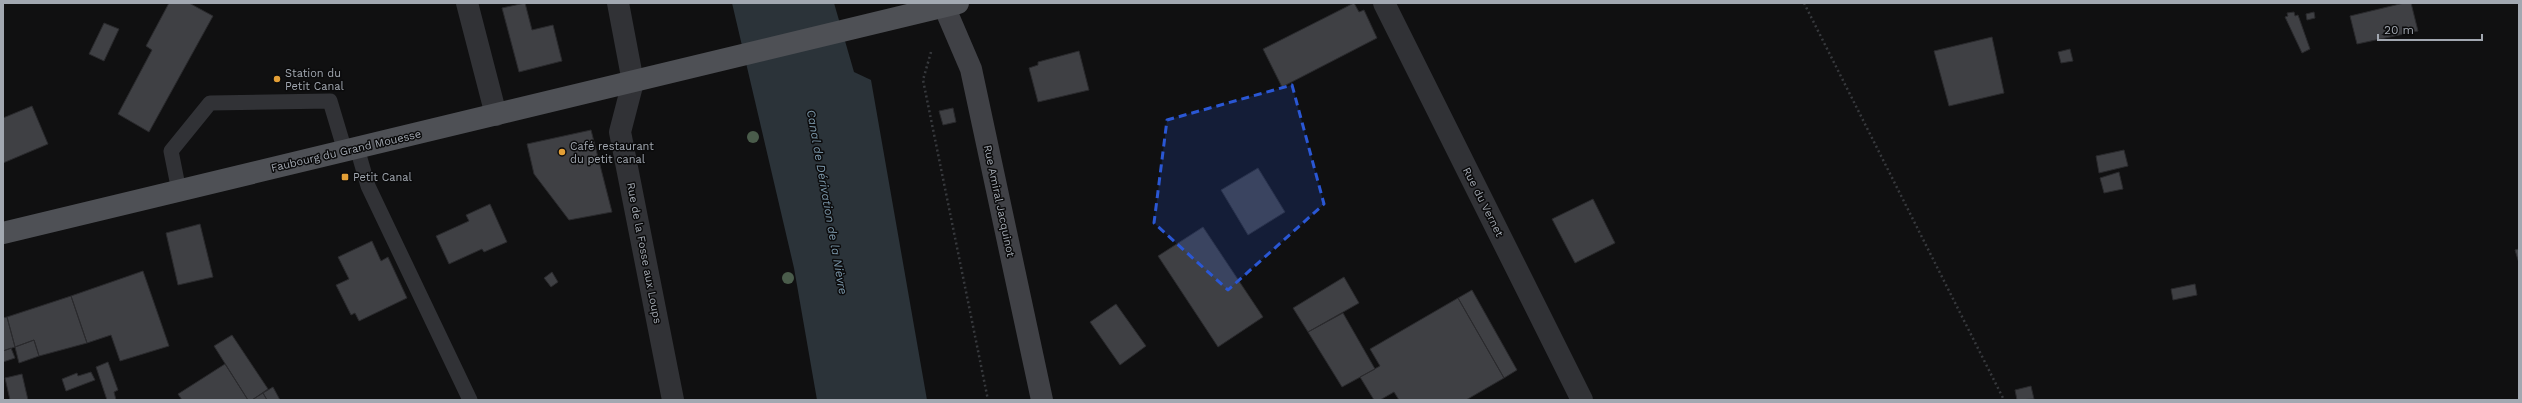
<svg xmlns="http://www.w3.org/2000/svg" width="2522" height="403" font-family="'Work Sans',sans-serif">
  <rect width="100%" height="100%" fill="#101011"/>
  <path fill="#2b3339" d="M732,3h102l20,69 17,8 56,320h-110l-23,-132z"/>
  <path fill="#3f4044" stroke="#2a2a2d" d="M169,3h20l24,13 -64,116 -31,-18 34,-64 -6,-4z
    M525,3l7,27 21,-5 9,36 -43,11 -17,-64z
    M1354,3l5,9 5,-2 13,28 -95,49 -19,-38z
    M2404,3h7l7,28 -61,13 -7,-28z
    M2294,12l1,4 3,-1 12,34 -8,4 -17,-36 3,-1 -1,-3z
    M2314,12l1,6 -8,2 -1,-6z
    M104,23l15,6 -15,32 -15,-7z
    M1992,37l12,56 -55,13 -15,-55z
    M2070,49l3,12 -12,2 -3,-11z
    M1079,51l10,39 -51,12 -9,-34 9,-3v-3z
    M32,106l16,38 -45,19v-45z
    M953,108l3,14 -13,3 -4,-14z
    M591,130l21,82 -43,8 -35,-46 -7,-30z
    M2124,150l4,16 -29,7 -3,-17z
    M1258,168l27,44 -37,23 -27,-45z
    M2119,172l4,17 -19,4 -4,-15z
    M1593,199l22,44 -40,20 -23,-44z
    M490,204l17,38 -23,10 -2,-3 -33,15 -13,-28 33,-15 -3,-6z
    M200,224l13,53 -35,8 -12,-52z
    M1203,227l60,90 -45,30 -60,-91z
    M372,241l9,20 7,-4 19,41 -48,23 -4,-8 -4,2 -15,-30 13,-6 -11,-22z
    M2519,249v14l-4,-13z
    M143,271l26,75 -49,15 -9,-26 -24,8 -16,-47z
    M552,272l6,10 -7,5 -7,-9z
    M1344,277l15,26 -51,29 -15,-24z
    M2195,284l2,11 -24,5 -2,-11z
    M1472,290l45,80 -13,8 -46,-80z
    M71,296l16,47 -48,13 -5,-16 -19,7 -8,-30z
    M1458,298l46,80 -38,22h-67l-5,-8 -14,8h-6l-14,-23 20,-11 -10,-17z
    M1116,304l30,42 -26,19 -30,-43z
    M1343,313l32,56 -33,18 -34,-55z
    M7,317l8,30 -12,4v-33z
    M232,335l36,54 -16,11h-4l-34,-54z
    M34,340l5,16 -20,7 -4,-16z
    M11,348l4,10 -12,4v-11z
    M108,362l10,28 -4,2 2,8h-9l-11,-33z
    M225,364l23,36h-66l-4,-6z
    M91,372l4,8 -29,11 -4,-12 15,-6 1,3z
    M22,374l6,26h-18l-5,-22z
    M2031,386l3,13 -17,1 -2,-10z
    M273,387l7,13h-13l-4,-7z
    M263,393l4,7h-15z"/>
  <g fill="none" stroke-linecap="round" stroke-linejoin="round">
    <path stroke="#37393d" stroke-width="2.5" stroke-dasharray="2 3" stroke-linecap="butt" d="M1804,3l200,397
      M931,52l-8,28 65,320"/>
    <path stroke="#313236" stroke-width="15" d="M357,148l11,38 102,214
      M179,191l-8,-40 39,-48 120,-2 15,50"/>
    <path stroke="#313236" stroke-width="22" d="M467,3l29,112
      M1384,3l198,397
      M633,82l-13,50 53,268"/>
    <path stroke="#313236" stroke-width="22" d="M618,3l15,79"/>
    <path stroke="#404146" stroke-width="22" d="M944,6l27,63 71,331"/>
    <path stroke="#4e5055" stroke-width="22" d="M3,233l955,-230"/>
  </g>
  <g fill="#4a5c4b">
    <circle cx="753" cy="137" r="6"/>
    <circle cx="788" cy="278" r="6"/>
  </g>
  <path fill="#2a57d4" fill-opacity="0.2" stroke="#2a57d4" stroke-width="3" stroke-dasharray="8 5" stroke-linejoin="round" d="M1292,85l32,119 -96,86 -74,-67 13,-103z"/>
  <g fill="#e39f36" stroke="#0b0b0c" stroke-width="1.5">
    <circle cx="277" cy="79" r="4"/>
    <circle cx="562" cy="152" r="4"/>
    <rect x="341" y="173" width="8" height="8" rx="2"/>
  </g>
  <g text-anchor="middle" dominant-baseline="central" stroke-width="3" stroke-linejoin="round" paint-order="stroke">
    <g font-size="11" fill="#a2a8b1" stroke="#0b0b0c" text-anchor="start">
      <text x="285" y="73">Station du<tspan x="285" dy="13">Petit Canal</tspan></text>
      <text x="570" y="146">Café restaurant<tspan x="570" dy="13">du petit canal</tspan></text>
      <text x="353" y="177">Petit Canal</text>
    </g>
    <g font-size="11" fill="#a2a8b1" stroke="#0b0b0c">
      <text transform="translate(346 151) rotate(-13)">Faubourg du Grand Mouesse</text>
      <text transform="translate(999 201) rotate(78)">Rue Amiral Jacquinot</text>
      <text transform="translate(1483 202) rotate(63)">Rue du Vernet</text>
      <text transform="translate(644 253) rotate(79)">Rue de la Fosse aux Loups</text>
    </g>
    <g font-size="12" font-style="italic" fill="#7b97aa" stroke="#0b0b0c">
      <text transform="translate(827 202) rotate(80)">Canal de Dérivation de la Nièvre</text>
    </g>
  </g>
  <rect width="2522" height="403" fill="none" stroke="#a2a8b1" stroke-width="8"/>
  <path d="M2378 34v6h104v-6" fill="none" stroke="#a2a8b1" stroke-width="2"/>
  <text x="2384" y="34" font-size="12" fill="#a2a8b1" stroke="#0b0b0c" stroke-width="3" paint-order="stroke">20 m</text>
</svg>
